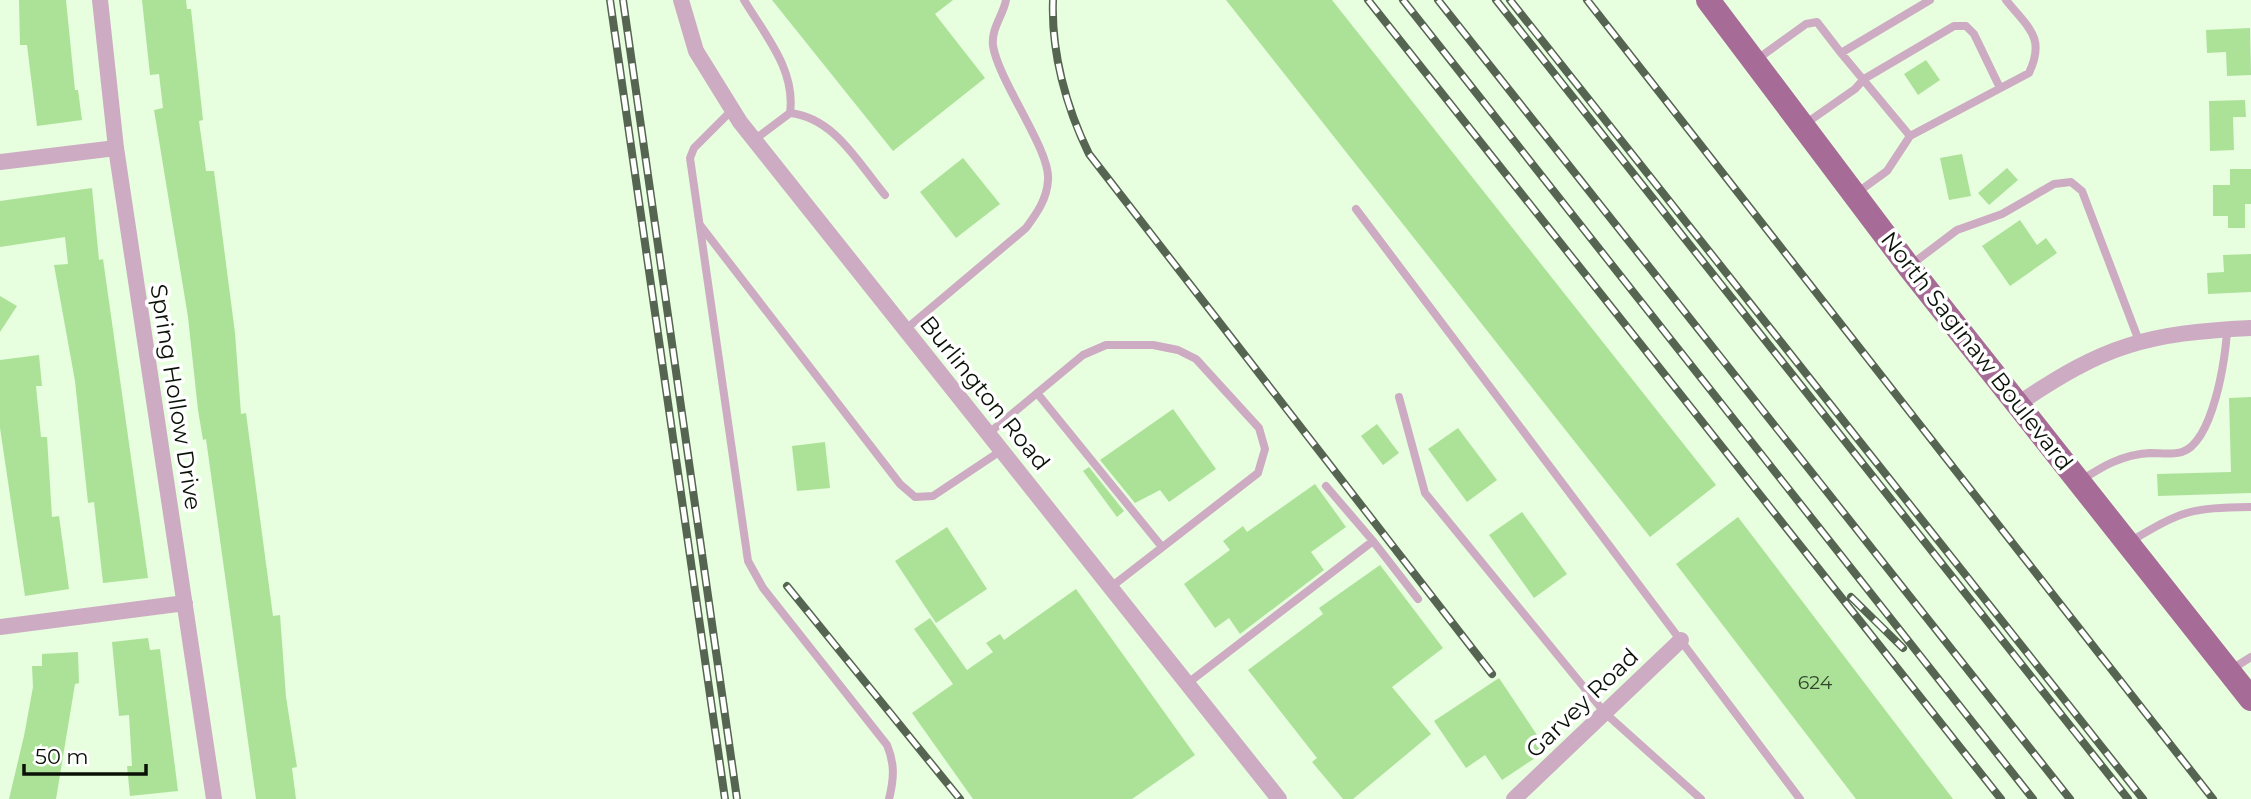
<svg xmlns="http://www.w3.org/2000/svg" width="2251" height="799" font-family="Montserrat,sans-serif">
  <rect width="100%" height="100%" fill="#e7fedf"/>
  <path fill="#ace298" d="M19,0h47l9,90h3l4,30 -45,6 -10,-81h-7z
    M142,0h44l1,9h4l12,111 -4,1 7,50h8l21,162 6,81 5,-1 27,203 7,-1 6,82 11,70 -5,1 4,31h-40l-50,-360 -3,1 -5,-30 -10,-93 -34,-207 9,-2 -4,-34 -9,1z
    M772,0h181l-18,14 50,64 -92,73z
    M1226,0h106l384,485 -66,52z
    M2250,28l1,47 -24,1 -1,-24 -19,1 -1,-23z
    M1926,60l14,20 -22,15 -14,-21z
    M2245,100l1,17h-13l1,33 -24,1 -1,-50z
    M1962,154l9,42 -22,4 -9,-42z
    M963,158l37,46 -44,34 -36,-46z
    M2007,168l11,12 -29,25 -11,-12z
    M2230,169h21v35h-6v24h-17v-12h-15v-31h17z
    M92,188l7,72 4,-1 45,319 -45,5 -9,-81 -6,1 -13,-122 -21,-116 14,-1 -3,-27 -65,10v-46z
    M2020,220l17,25 9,-7 11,15 -47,33 -28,-40z
    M2251,254v38l-43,2 -1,-21 17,-1 -1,-17z
    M0,296l17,10 -17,26z
    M39,355l3,31h-6l5,51h6l5,80 7,-1 10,73 -44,7 -25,-168v-68z
    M2251,397v96l-93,3 -1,-22 74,-2 -2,-74z
    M1173,409l43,60 -47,33 -9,-12 -25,13 -35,-43z
    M1377,424l22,29 -16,12 -22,-29z
    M1458,428l39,52 -30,22 -39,-53z
    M825,442l5,46 -33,3 -5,-45z
    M1089,467l35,44 -7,6 -34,-46z
    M1315,484l31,43 -35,25 13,18 -84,64 -11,-16 -14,10 -31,-44 46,-34 -7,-9 20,-15 4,6z
    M1522,512l45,62 -33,24 -45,-63z
    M1738,517l215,282h-97l-180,-235z
    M947,527l40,62 -51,34 -41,-62z
    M1380,565l63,83 -51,39 39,47 -78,65h-10l-31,-37 5,-4 -69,-88 75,-56 -4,-6z
    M1076,589l119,166 -63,44h-159l-61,-86 41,-29 -39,-55 16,-11 37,52 26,-18 -7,-9 14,-9 4,6z
    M148,638l2,12 10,-1 18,142 -48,5 -3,-30h5l-3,-51 -10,1 -7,-74z
    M78,652l1,31 -4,1 -19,115h-47l15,-63 9,-49 -1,-21h10v-12z
    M1499,678l48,72 -45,30 -17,-25 -19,13 -32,-47z"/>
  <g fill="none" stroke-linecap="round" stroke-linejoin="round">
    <path stroke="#cdabc3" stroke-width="8" d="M744,0c21,35 52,70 46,113l-36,27
      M1841,53l69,83
      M1756,60l50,-36 11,-2 24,31 89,-53
      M732,110l-38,38 -4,10 58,403 15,27 124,157c8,19 7,34 2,54
      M790,113c45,5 68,50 95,82
      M1805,124l50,-35 9,-10 90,-53h12l8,8 26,54
      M1858,192l29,-21 23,-35 119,-63c17,-36 -1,-45 -23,-73
      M1356,209l444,590
      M700,225l200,259 15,13 18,-1 69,-46
      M1912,264l45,-34 45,-16 52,-30 17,-2 11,9 57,150
      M906,329l120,-101c11,-15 21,-29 22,-48 3,-29 -49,-98 -55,-134 -2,-18 10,-30 13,-46
      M1037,393l125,154
      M1399,397l26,96 180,220 96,86
      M989,433l94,-78 23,-10h47l25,5 18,9 63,69 6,21 -7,24 -147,114
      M2080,481c23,-15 41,-26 70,-28 10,0 23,2 32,-1 31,-10 44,-94 45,-123
      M1326,486l47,55
      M2131,541c52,-31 59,-33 120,-34
      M2232,669l19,-12
      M1188,683l185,-142 45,58"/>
    <path stroke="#cdabc3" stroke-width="16" d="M100,0l16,148 98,651
      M681,0l15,51 44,71 539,677
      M0,162l116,-14
      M2018,404c86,-59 129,-71 233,-76
      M0,627l185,-24
      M1514,799l167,-159"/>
    <path stroke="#a76b97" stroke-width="24" d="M1708,0l201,267 342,432"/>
    <g stroke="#566452" stroke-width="8">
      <path id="rail" d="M610,0l115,799
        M623,0l114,799
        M1053,0c-2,52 13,107 36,154l403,520
        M1368,0l633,799
        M1403,0l630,799
        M1438,0l632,799
        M1496,0l632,799
        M1510,0l633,799
        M1587,0l626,799
        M787,586l173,213
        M1851,597l52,51"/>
    </g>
    <use href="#rail" stroke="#fff" stroke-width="5" stroke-dasharray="16" stroke-linecap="butt"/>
  </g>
  <g text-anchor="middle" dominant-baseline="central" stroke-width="7" stroke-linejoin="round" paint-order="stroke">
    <g font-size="19" fill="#32462b">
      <text x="1815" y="682">624</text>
    </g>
    <g font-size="23" fill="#0a1207" stroke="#fff">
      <text transform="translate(1977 351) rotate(52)">North Saginaw Boulevard</text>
      <text transform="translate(985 393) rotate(51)">Burlington Road</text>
      <text transform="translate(176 397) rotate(81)">Spring Hollow Drive</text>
      <text transform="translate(1582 703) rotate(-44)">Garvey Road</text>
    </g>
  </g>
  <path d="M24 764v10h122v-10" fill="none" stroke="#0a1207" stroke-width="3.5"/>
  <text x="35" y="764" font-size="21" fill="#0a1207" stroke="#ffffff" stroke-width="5" paint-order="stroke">50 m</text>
</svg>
